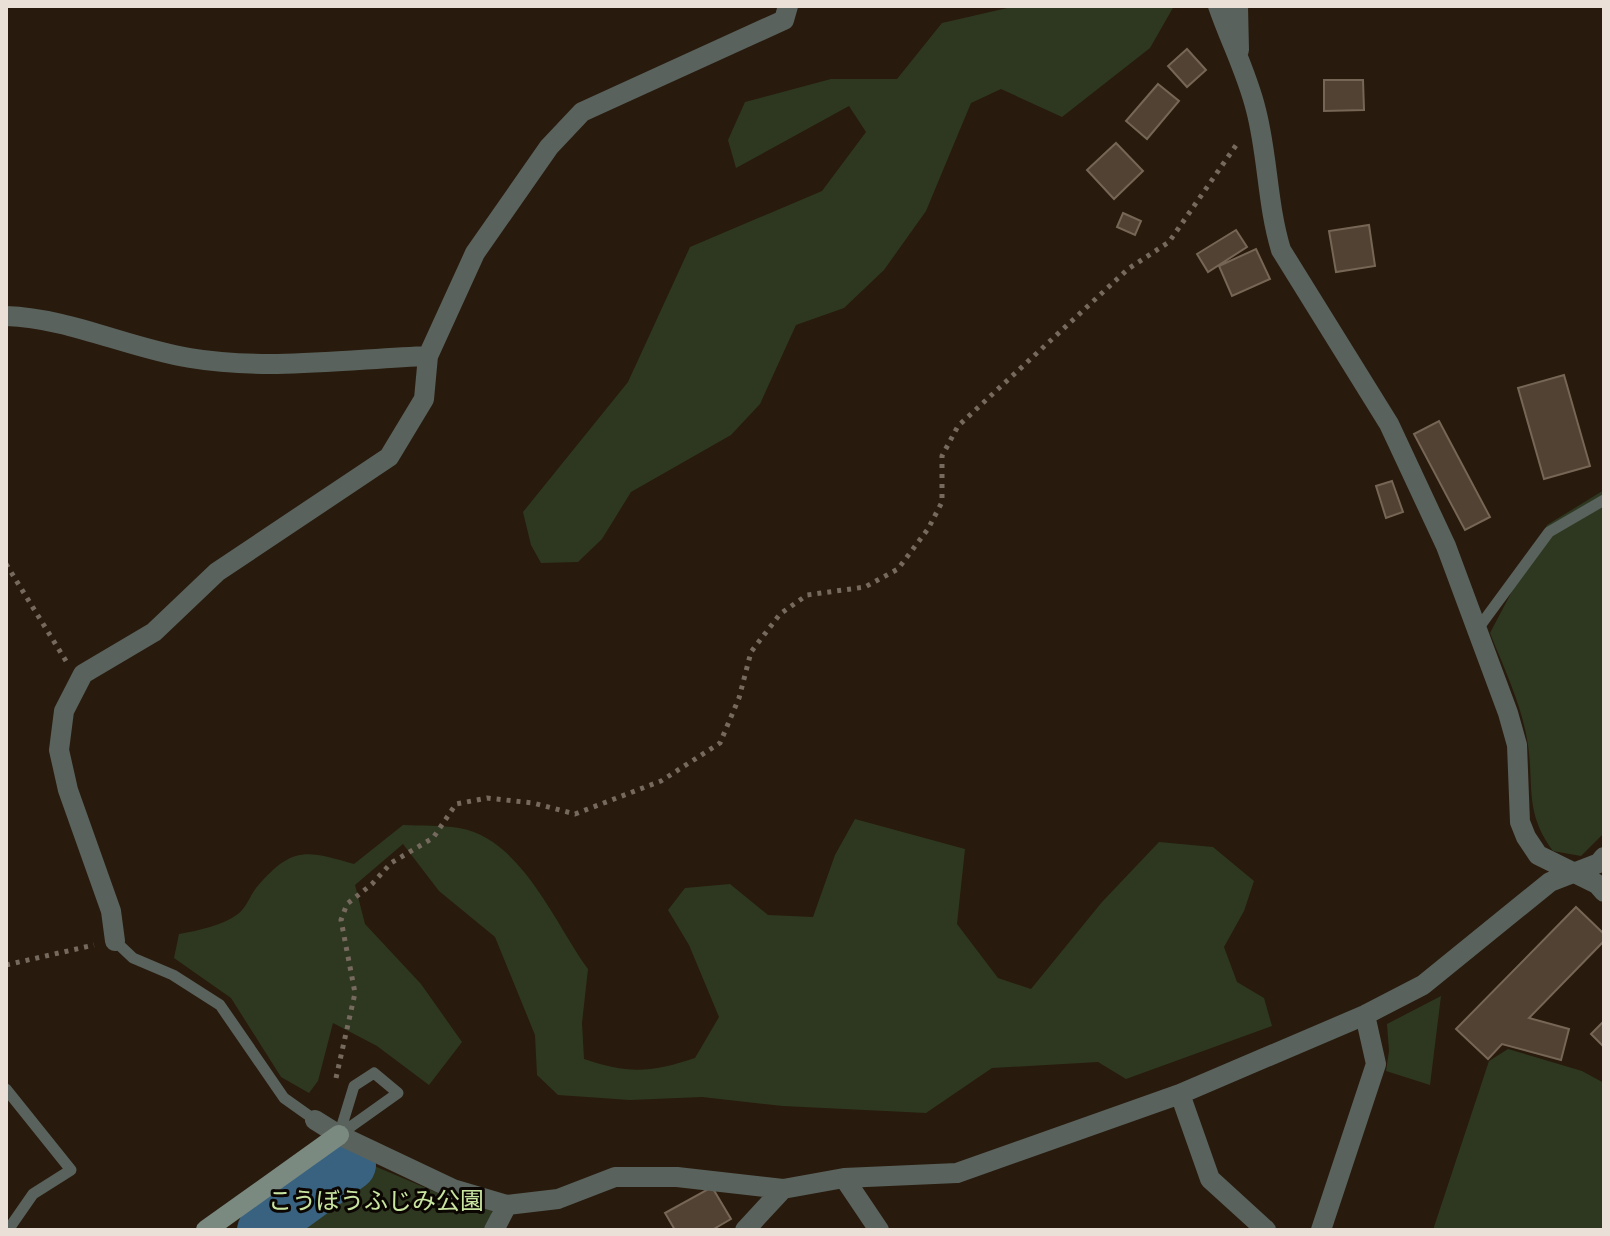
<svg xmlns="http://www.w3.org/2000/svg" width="1610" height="1236" font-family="'Public Sans','Noto Sans JP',sans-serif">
  <rect width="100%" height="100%" fill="#281a0c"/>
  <path fill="#2e3821" d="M1016,6h158l-24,42 -88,69 -61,-28 -30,14 -45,108 -42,59 -40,38 -48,17 -36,79 -29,31 -100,57 -29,47 -24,23 -37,1 -10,-18 -8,-33 105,-130 62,-135 132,-56 44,-59 -17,-26 -113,62 -8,-28 17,-38 86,-23h66l45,-56z
    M1604,490v343l-23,23 -28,-5c-30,-40 -18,-68 -26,-112 -6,-36 -24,-73 -37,-106l57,-108z
    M855,819l110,30 -8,75 41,54 33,11 71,-87 57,-60 54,5 41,34 -10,30 -20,36 13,35 27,16 8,28 -146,53 -28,-17 -106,6 -66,45 -143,-7 -81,-9 -72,3 -72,-5 -21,-20 -2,-40 -40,-98 -56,-46 -36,-47 -48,41 10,39 56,60 41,58 -33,43 -52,-39 -44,-23 -15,58 -9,12 -28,-16 -50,-79 -57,-40 5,-24c21,-4 42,-8 59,-20 8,-6 12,-18 18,-26 36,-42 49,-38 98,-24l49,-39c18,1 38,0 56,3 62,10 96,96 129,141l-6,54 2,36c44,15 66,14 111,-1l24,-41 -30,-72 -21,-35 17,-22 45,-4 38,31 45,2 22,-62z
    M1441,996l-11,89 -44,-14 3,-20 -2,-27z
    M1508,1049l74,22 22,12 -2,147h-169l56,-169z
    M372,1165l87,37 33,6 -1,15 -10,7h-200z"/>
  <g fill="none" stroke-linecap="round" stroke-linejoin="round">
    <path stroke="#386280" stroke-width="50" d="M262,1230l89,-65"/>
  </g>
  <path fill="#524233" stroke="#766655" stroke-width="2" d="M1187,49l19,21 -19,17 -19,-21z
    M1324,80h39l1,30 -40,1z
    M1158,84l21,17 -32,38 -21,-18z
    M1116,143l27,28 -29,28 -27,-29z
    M1123,213l18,8 -6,14 -18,-8z
    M1369,225l6,41 -39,6 -7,-41z
    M1236,230l11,17 -39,25 -11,-18z
    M1256,249l14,30 -38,17 -13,-30z
    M1564,375l26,91 -46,13 -26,-91z
    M1439,421l51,96 -25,13 -51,-96z
    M1392,481l11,31 -17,6 -10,-32z
    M1576,907l28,27v7l-75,77 40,11 -8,31 -59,-16 -14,15 -32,-30z
    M1604,1021v26l-13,-13z
    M712,1187l19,32 -19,11h-37l-10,-17z"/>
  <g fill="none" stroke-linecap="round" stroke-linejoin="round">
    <path stroke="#766a5e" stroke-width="5" stroke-dasharray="4 6" stroke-linecap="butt" d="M6,564l60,97
      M6,965l88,-20
      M336,1078l19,-85 -14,-73 6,-16 25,-20 19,-21 42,-25 23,-34 31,-6 46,5 42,11 86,-33 59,-38 19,-45 12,-46 29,-38 27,-19 58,-8 33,-18 30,-40 14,-27v-46l16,-30 170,-157 41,-27 70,-101"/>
    <path stroke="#59625c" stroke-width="11" d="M1477,630l72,-98 55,-32
      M115,941l18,17 40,17 47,30 64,93 31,22
      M374,1073l24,20 -59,42 15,-49z
      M6,1089l65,81 -38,24 -25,36"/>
    <path stroke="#59625c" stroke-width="20" d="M1218,6c12,35 29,67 38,104 12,46 11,94 25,140l108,174 57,122 62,167 9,32 3,77 6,15 12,18 59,29 7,8
      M1238,6l1,44
      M6,316c63,2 122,32 184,42 77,13 160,1 238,-2
      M115,941l-4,-30 -43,-121 -9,-40 5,-39 19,-37 71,-42 63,-60 172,-115 35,-58 4,-43 47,-103 74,-106 33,-35 202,-92 4,-14
      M1180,1094l30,85 56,51
      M315,1120l24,15 114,54 54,16 51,-6 57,-22h62l106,12 61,-11 113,-5 223,-79 185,-79 58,-30 127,-103 49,-19 5,-6
      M844,1178l35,52
      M494,1230l13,-25
      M745,1230l38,-41
      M1321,1230l55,-166 -11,-49"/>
    <path stroke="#7b8a80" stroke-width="20" d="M206,1230l133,-95"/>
  </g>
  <g text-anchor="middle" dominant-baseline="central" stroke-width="6" stroke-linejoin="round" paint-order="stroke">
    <g font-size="24" fill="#c9e6a0" stroke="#0c0603">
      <text x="376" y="1200">こうぼうふじみ公園</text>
    </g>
  </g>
  <rect width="1610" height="1236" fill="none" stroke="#eae0d7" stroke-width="16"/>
</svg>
